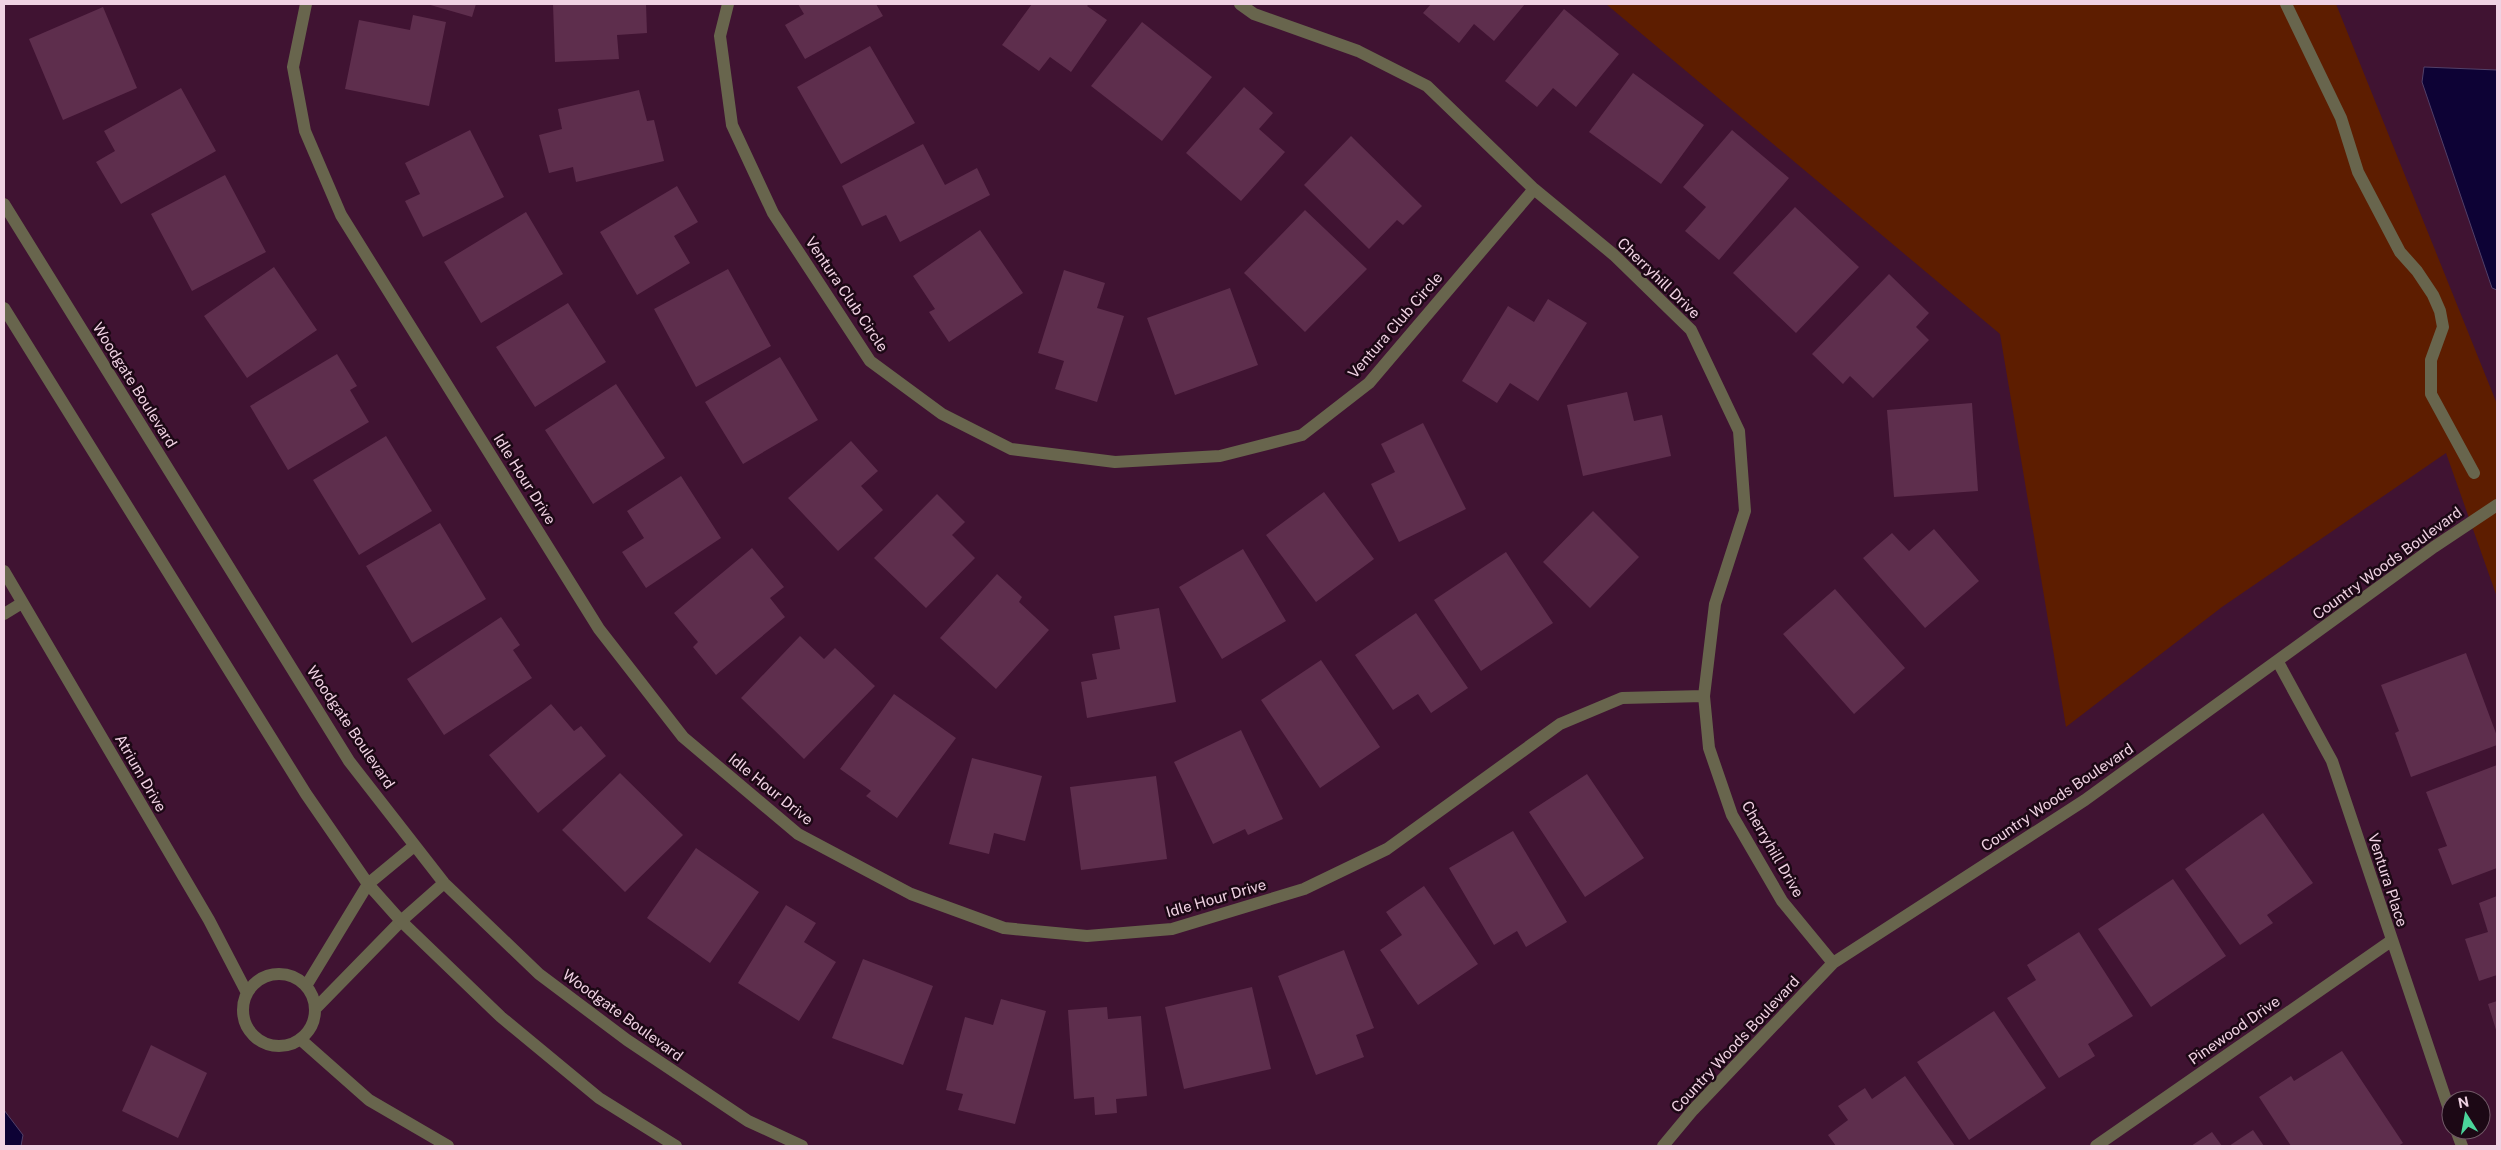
<svg xmlns="http://www.w3.org/2000/svg" width="2501" height="1150" font-family="'Public Sans',sans-serif">
  <rect width="100%" height="100%" fill="#401332"/>
  <path fill="#5d1d00" d="M1606,4h730l161,400v193l-51,-144 -224,154 -156,120 -66,-393z"/>
  <path fill="#0d0235" stroke="#514069" d="M2424,67l73,3v220l-5,-2 -70,-206z
    M4,1110l19,25 -2,11h-17z"/>
  <path fill="#5e2e4d" d="M427,4h49l-4,13z
    M553,4h93l1,29 -30,2 2,24 -64,3z
    M798,4h78l7,12 -78,43 -20,-34 19,-11z
    M1032,4h57l-2,2 20,14 -36,52 -21,-15 -11,14 -37,-26z
    M1431,4h94l-31,37 -20,-17 -15,19 -36,-30z
    M103,7l34,81 -74,32 -34,-81z
    M1564,9l55,45 -43,53 -23,-19 -16,19 -32,-26z
    M413,15l33,7 -17,84 -84,-17 14,-69 51,10z
    M1142,22l70,55 -50,64 -71,-55z
    M870,46l45,77 -74,41 -44,-77z
    M1633,73l71,52 -43,59 -72,-52z
    M1244,87l29,26 -14,16 26,23 -44,49 -55,-48z
    M181,88l35,63 -95,53 -25,-42 19,-11 -11,-20z
    M639,90l8,31 7,-1 10,41 -88,21 -3,-15 -24,6 -10,-38 23,-6 -4,-20z
    M470,130l34,67 -81,40 -18,-36 15,-7 -15,-31z
    M1732,130l57,48 -70,82 -34,-29 21,-24 -23,-20z
    M1351,136l71,70 -19,19 -6,-5 -28,29 -65,-64z
    M923,144l22,41 32,-17 13,27 -90,47 -14,-27 -24,11 -20,-40z
    M225,175l41,77 -74,39 -41,-77z
    M677,186l21,36 -24,14 16,27 -53,32 -37,-63z
    M1795,207l64,60 -63,66 -63,-60z
    M1305,210l62,59 -62,63 -61,-59z
    M526,212l37,62 -82,49 -37,-61z
    M980,230l43,63 -74,49 -20,-30 6,-3 -22,-33z
    M274,267l43,63 -70,48 -43,-62z
    M728,269l43,77 -75,41 -42,-78z
    M1064,270l41,13 -8,25 27,8 -27,86 -42,-13 9,-28 -26,-8z
    M1889,274l40,39 -13,14 13,13 -56,58 -23,-22 -7,8 -31,-30z
    M1230,288l28,77 -83,30 -28,-77z
    M1548,299l39,24 -49,78 -28,-18 -13,20 -35,-22 46,-75 26,16z
    M568,303l38,59 -71,45 -39,-60z
    M337,354l20,32 -7,4 19,32 -81,48 -38,-64z
    M780,357l38,63 -75,44 -38,-62z
    M616,384l49,74 -72,46 -48,-74z
    M1627,392l7,29 28,-6 9,41 -88,20 -16,-71z
    M1972,403l6,88 -84,6 -7,-87z
    M1423,423l43,86 -67,33 -28,-58 24,-12 -14,-28z
    M386,436l46,75 -73,44 -46,-75z
    M851,441l27,30 -17,15 22,24 -45,41 -50,-53z
    M681,476l40,62 -75,50 -24,-36 22,-14 -17,-27z
    M1324,492l50,67 -58,43 -50,-67z
    M937,494l28,28 -13,13 23,23 -49,50 -52,-50z
    M1593,511l46,46 -49,51 -47,-46z
    M440,523l46,76 -74,44 -46,-77z
    M1934,529l45,52 -54,47 -62,-70 29,-25 17,18z
    M752,548l32,39 -14,11 15,19 -69,58 -23,-28 5,-5 -24,-29z
    M1243,549l43,72 -64,38 -43,-72z
    M1506,552l47,71 -72,48 -47,-71z
    M997,574l25,23 -3,5 30,28 -53,59 -56,-51z
    M1835,589l70,79 -51,46 -71,-80z
    M1159,608l17,94 -89,16 -6,-36 16,-3 -5,-25 28,-5 -6,-33z
    M1416,613l52,75 -37,25 -13,-19 -25,16 -38,-55z
    M501,617l19,28 -7,5 19,28 -88,57 -37,-56z
    M800,636l24,23 11,-11 40,38 -71,73 -63,-61z
    M2466,653l31,83v9l-86,32 -16,-44 4,-2 -18,-46z
    M1321,660l59,87 -60,41 -59,-88z
    M894,694l62,44 -59,80 -31,-22 5,-5 -31,-22z
    M551,704l23,27 7,-5 25,30 -68,57 -49,-58z
    M1241,730l42,89 -35,16 -3,-6 -32,15 -39,-82z
    M972,758l70,18 -17,65 -31,-8 -5,21 -40,-10z
    M2497,765v103l-45,17 -14,-36 9,-3 -21,-54z
    M620,773l63,62 -58,57 -63,-62z
    M1587,774l57,84 -59,39 -56,-85z
    M1156,776l11,83 -86,11 -11,-83z
    M2263,813l50,70 -46,32 6,8 -33,22 -55,-76z
    M1513,831l54,91 -41,25 -9,-16 -23,14 -45,-77z
    M696,848l63,44 -49,71 -63,-45z
    M2173,879l53,77 -75,51 -53,-78z
    M1424,886l54,78 -60,41 -38,-55 22,-15 -16,-23z
    M2497,896v79l-18,6 -14,-42 23,-7 -9,-29z
    M786,905l30,18 -12,19 32,20 -37,59 -61,-38z
    M2079,932l54,84 -45,28 7,12 -36,22 -52,-80 29,-18 -9,-15z
    M1344,950l30,78 -18,7 8,22 -48,18 -38,-99z
    M863,959l70,27 -30,79 -71,-27z
    M1252,987l19,82 -87,20 -19,-82z
    M1001,999l45,12 -31,113 -57,-14 5,-16 -17,-4 19,-73 28,8z
    M2497,1001v32l-9,-29z
    M1107,1007l1,12 33,-3 6,80 -31,3 1,14 -22,2 -1,-18 -20,2 -6,-89z
    M1994,1011l52,77 -77,52 -52,-78z
    M151,1045l56,28 -29,65 -56,-27z
    M2342,1051l61,92 -5,3h-107l-32,-49 32,-21 3,5z
    M1905,1076l50,70h-119l-8,-11 20,-15 -10,-14 27,-18 7,11z
    M2253,1130l11,16h-35z
    M2212,1132l10,14h-31z"/>
  <g fill="none" stroke-linecap="round" stroke-linejoin="round">
    <path stroke="#68654d" stroke-width="12" d="M2286,4l55,114 17,54 42,80 17,19 16,24 7,16 3,16 -12,33v34l43,79
      M4,571l205,349 38,73
      M4,614l18,-11
      M243 1010a36 36 0 1 1 72 0a36 36 0 1 1-72 0Z
      M306,986l62,-102
      M315,1009l86,-88
      M300,1039l69,61 79,46"/>
    <path stroke="#68654d" stroke-width="12" d="M306,4l-13,63 12,64 36,84 258,414 84,108 115,97 113,60 93,34 83,8 85,-7 132,-40 83,-40 173,-125 62,-26 82,-2
      M728,4l-8,32 12,89 41,88 97,148 72,53 69,35 104,13 105,-6 82,-21 67,-52 165,-194
      M1240,4l14,10 104,37 69,35 107,103 80,66 77,75 48,101 6,80 -30,93 -11,92 5,52 23,67 50,86 51,62
      M4,204l345,557 95,122 95,91 88,66 121,81 54,25
      M4,308l302,486 62,90 33,37 100,96 98,81 77,48
      M2278,662l54,99 119,354
      M368,884l46,-38
      M401,921l43,-38
      M2456,1130l6,16
      M1663,1146l30,-36 140,-147 252,-163 349,-253 63,-42
      M2096,1146l295,-205"/>
  </g>
  <g text-anchor="middle" dominant-baseline="central" stroke-width="5" stroke-linejoin="round" paint-order="stroke">
    <g font-size="15" fill="#f0d2e3" stroke="#1c0815">
      <text transform="translate(1659 278) rotate(44)">Cherryhill Drive</text>
      <text transform="translate(847 294) rotate(56)">Ventura Club Circle</text>
      <text transform="translate(1395 325) rotate(-49)">Ventura Club Circle</text>
      <text transform="translate(135 385) rotate(58)">Woodgate Boulevard</text>
      <text transform="translate(525 479) rotate(58)">Idle Hour Drive</text>
      <text transform="translate(2387 563) rotate(-36)">Country Woods Boulevard</text>
      <text transform="translate(351 727) rotate(56)">Woodgate Boulevard</text>
      <text transform="translate(141 773) rotate(60)">Atrium Drive</text>
      <text transform="translate(771 789) rotate(39)">Idle Hour Drive</text>
      <text transform="translate(2057 797) rotate(-34)">Country Woods Boulevard</text>
      <text transform="translate(1773 849) rotate(60)">Cherryhill Drive</text>
      <text transform="translate(2388 880) rotate(72)">Ventura Place</text>
      <text transform="translate(1216 898) rotate(-16)">Idle Hour Drive</text>
      <text transform="translate(623 1015) rotate(36)">Woodgate Boulevard</text>
      <text transform="translate(2234 1030) rotate(-35)">Pinewood Drive</text>
      <text transform="translate(1735 1044) rotate(-47)">Country Woods Boulevard</text>
    </g>
  </g>
  <rect width="2501" height="1150" fill="none" stroke="#f0d2e3" stroke-width="10"/>
  <g transform="translate(2466 1115) rotate(349)"><circle r="24" fill="#1c0815" stroke="#715967"/>
  <path d="M0-4L9 19L0 12L-9 19Z" fill="#4bd49b"/>
  <text y="-8" font-size="14" font-weight="bold" text-anchor="middle" fill="#f0d2e3">N</text>
  </g>
</svg>
